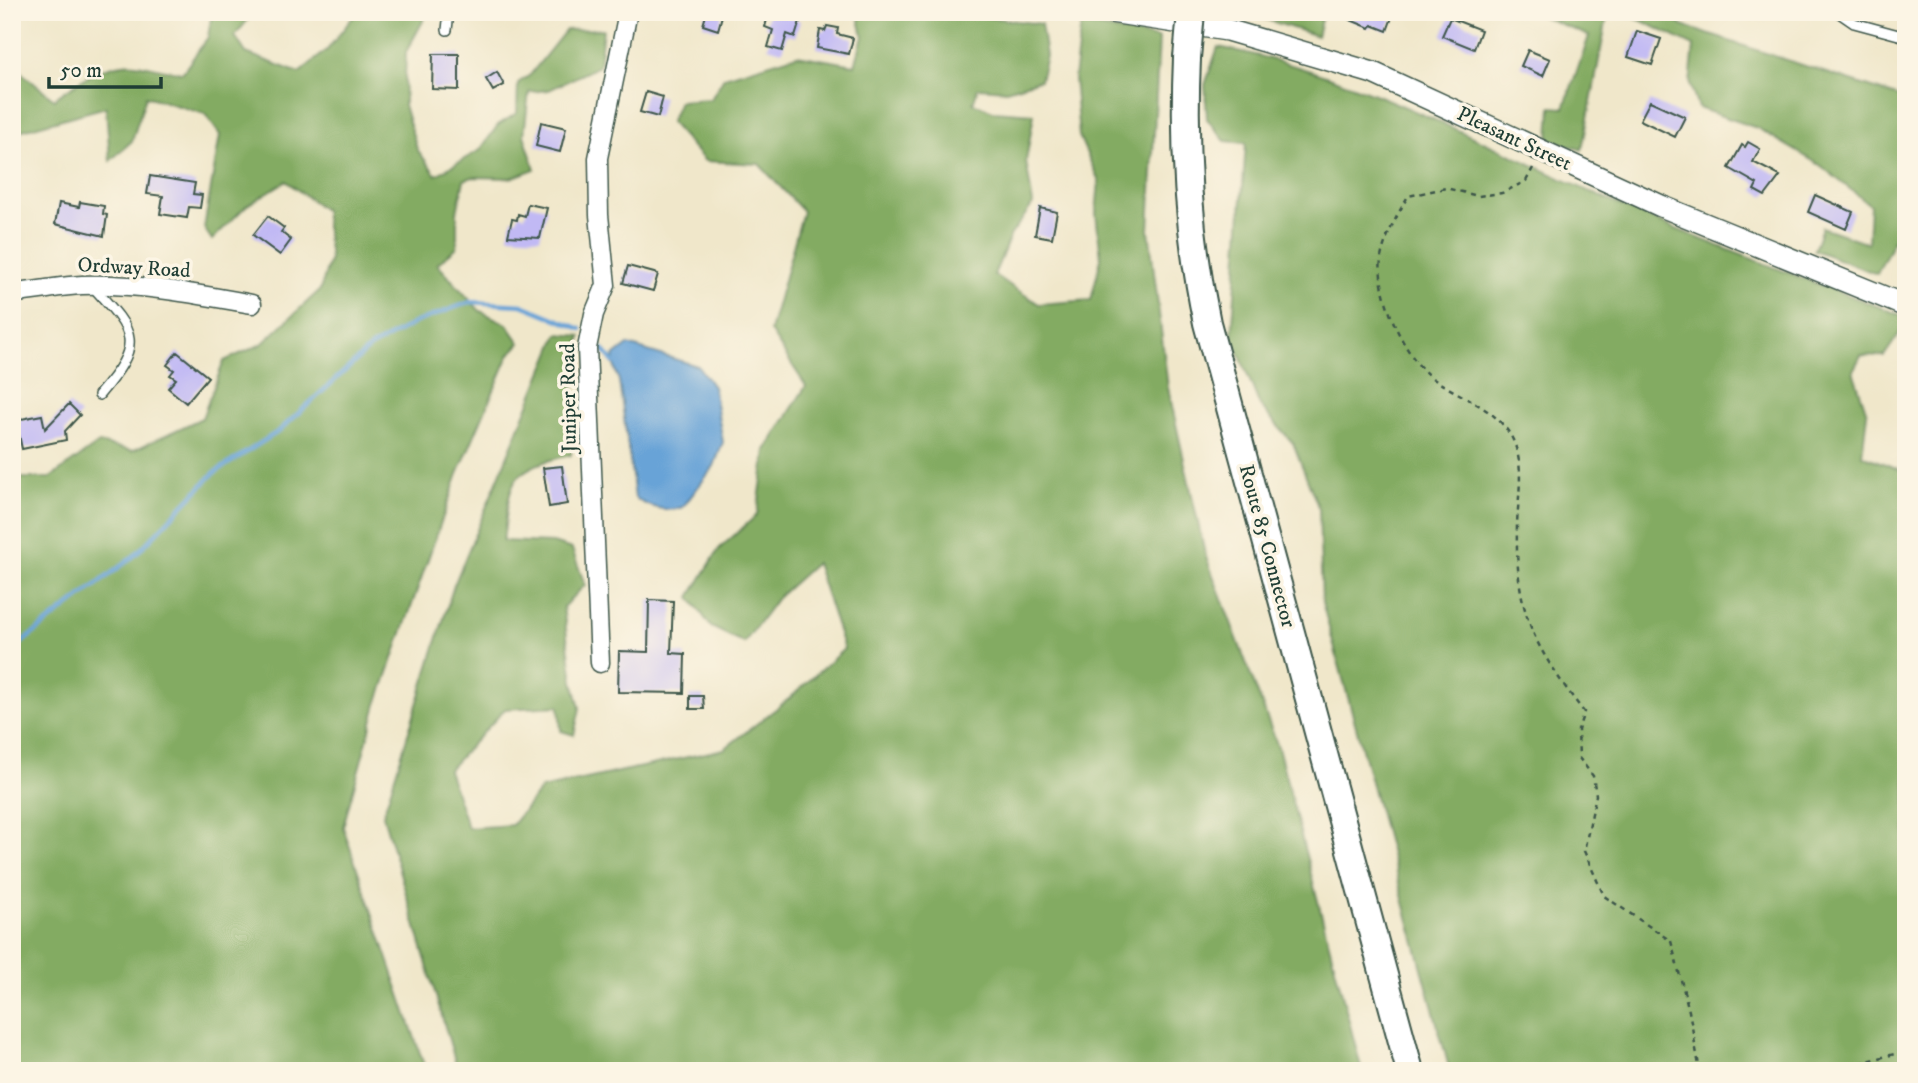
<svg xmlns="http://www.w3.org/2000/svg" width="1918" height="1083" font-family="'IM FELL DW Pica',serif">
  <rect width="100%" height="100%" fill="#fcf5e5"/>
  <filter id="ink" filterUnits="userSpaceOnUse"><feTurbulence type="fractalNoise" baseFrequency=".0143" numOctaves="2"/><feDisplacementMap in="SourceGraphic" scale="14" xChannelSelector="R" yChannelSelector="G"/><feConvolveMatrix kernelMatrix="1 2 1 2 8 2 1 2 1" color-interpolation-filters="sRGB"/></filter>
  <filter id="wash" filterUnits="userSpaceOnUse"><feTurbulence type="fractalNoise" baseFrequency=".00686" numOctaves="4" result="noise"/><feDisplacementMap in="SourceGraphic" scale="28" xChannelSelector="R" yChannelSelector="G"/><feGaussianBlur stdDeviation="1.57" result="paint"/><feColorMatrix in="noise" values="0 0 0 0 0 0 0 0 0 0 0 0 0 0 0 0 0 1.4 0 .05"/><feComposite in="paint" operator="in"/></filter>
  <g filter="url(#wash)">
    <rect width="100%" height="100%" fill="#f0e7ca"/>
    <path fill="#83ab62" stroke="#51744b" stroke-width="2" d="M212,12h42l-19,24 11,17 53,20 28,-23 30,-38h71l-22,40 -2,53 13,44 19,26 44,-25 18,-25 19,-12 1,-30 12,-8 36,-45 37,-1 -4,37 -50,24 -20,2 -5,43 11,34 -24,9 -38,-1 -9,3 -7,32v35l-20,17 43,47 27,13 13,19 -11,12 -51,119 -81,230 -34,123 83,244h-414v-593h38l49,-35 33,8 70,-33 22,-57 38,-17 58,-54 10,-31 -6,-49 -38,-29 -40,25 -34,34 -8,-12 16,-93 -15,-21 -59,-18 -14,45 -22,20 -4,-54 -94,26v-68l42,34c19,-14 44,-32 69,-35 16,-3 41,8 60,8l25,-35z
      M863,12h83l95,12 5,32 -6,24 -34,10 -28,-2 -5,15 20,8 41,3 -8,47 7,43 -23,32 -16,39 45,29 52,-4 10,-42 -5,-45 3,-32 -20,-45 -5,-58 7,-54 78,14 -10,192 19,158 37,166 73,193 84,324h-904l-75,-256 71,-230 104,-251 23,2 -7,31 -3,88c-65,14 -60,26 -68,86l50,2 19,6 13,36 -22,22 10,74 7,27 -6,27 -13,-4 -2,-25 -54,3 -57,61 20,58 44,-3 29,-36 183,-40 66,-51 54,-49 -28,-86 -39,35 -33,45 -33,-16 -21,-30 29,-48 38,-34 9,-65 40,-64 -36,-55 33,-120 -44,-47 -54,-3 -35,-39 9,-21 32,-2 13,-22 73,-22 58,10 8,-29 -5,-21z
      M1243,12h80l-6,24z
      M1532,12h76l-26,138 -33,-11 2,-32 13,1 25,-72z
      M1615,12h46l22,14 223,73v134l-11,4 -18,37 -63,-24 8,-23 46,16 2,-38 -50,-40 -63,-37 -59,-20 -8,-24 4,-38 -54,-26z
      M1218,47c131,24 260,94 381,149 100,45 204,82 307,121v7l-22,32 -23,-1 -8,16 14,42 -5,42 44,17v599h-456l-128,-469 -3,-93 -26,-66 -33,-37 -28,-70 14,-193 -21,-2 -18,-22 -2,-34z"/>
    <path fill="#67a3d7" stroke="#437086" stroke-width="2" d="M628,345l70,21 15,21 10,55 -9,24 -31,41c-15,6 -36,0 -48,-9l-16,-117 -6,-19 2,-7z"/>
    <g fill="none" stroke-linecap="round" stroke-linejoin="round">
      <path stroke="#67a3d7" stroke-width="4.5" d="M603,349l10,13
        M12,650l123,-95 79,-82 65,-42 92,-84 45,-25 54,-20 52,3 59,24"/>
    </g>
    <g id="blocks">
      <path fill="#c1b9f4" d="M707,12h16l-5,18 -15,-5z
        M769,12l31,9 -5,16 -8,-3 -5,17 -14,-4 5,-17 -8,-3z
        M1331,12h63l-7,19 -15,-6 -2,3z
        M1450,18l31,12 -7,19 -32,-13z
        M827,26l11,2 -1,6 16,4 -4,16 -32,-6 3,-18 5,1z
        M1637,31l24,8 -9,26 -24,-8z
        M1528,50l22,9 -7,17 -22,-10z
        M433,54h26v36l-27,-1z
        M497,72l7,13 -11,6 -7,-12z
        M646,92l17,5 -5,20 -18,-5z
        M1650,101l35,16 -10,20 -35,-17z
        M541,122l25,6 -6,24 -24,-6z
        M1748,142l12,7 -7,13 27,14 -15,20 -11,-6 3,-6 -28,-16 13,-23 3,2z
        M150,176l45,7 -2,11 9,1 -2,13 -11,-1 -2,11 -27,-4 3,-18 -16,-2z
        M1815,195l38,17 -7,17 -38,-17z
        M80,202l24,4 -1,8 4,1 -3,21 -49,-12 4,-21 20,4z
        M528,204l19,4 -7,30 -32,-2 4,-17 5,1 1,-6 7,2z
        M1040,208l17,4 -5,26 -17,-3z
        M268,216l16,12 -3,4 10,8 -11,15 -27,-20z
        M628,266l30,8 -5,17 -30,-8z
        M177,352l31,25 -22,26 -18,-15 8,-9 -6,-4 4,-5 -7,-5z
        M69,404l11,11 -15,16 1,9 -44,9 -6,-29 26,-5 3,14z
        M562,466l5,38 -18,3 -6,-39z
        M649,600l24,1 -2,52 14,1 -1,39 -66,-1 1,-41 29,1z
        M690,696h13l1,13h-14z"/>
    </g>
  </g>
  <g filter="url(#ink)">
    <use href="#blocks" fill-opacity="0" stroke="#3e564a" stroke-width="2"/>
    <g fill="none" stroke-linecap="round" stroke-linejoin="round">
      <g stroke="#3e564a" stroke-width="12">
        <path id="service" d="M1838,12l16,11 52,14
          M447,30l2,-18
          M93,287c43,47 51,55 6,108"/>
      </g>
      <g stroke="#3e564a" stroke-width="21">
        <path id="minor" d="M12,293c24,-1 46,-7 70,-8 56,-2 115,9 170,19
          M600,663l-13,-315 7,-34 12,-29 -7,-70 -1,-57 30,-146"/>
      </g>
      <g stroke="#3e564a" stroke-width="24">
        <path id="tertiary" d="M1111,12l116,18 146,43 288,133 245,100"/>
      </g>
      <g stroke="#3e564a" stroke-width="30">
        <path id="primary" d="M1187,58c-4,89 1,176 20,265l203,748"/>
      </g>
      <path stroke="#3e564a" stroke-width="2.5" stroke-dasharray="5 5" stroke-linecap="butt" d="M1533,168l-7,13 -24,12 -24,3 -32,-8 -38,8c-10,18 -21,37 -26,57 -9,36 23,108 53,127 29,19 68,31 80,65 9,24 3,54 2,79 -2,88 15,120 67,188l-6,18 1,28 14,18 3,19 -12,56 20,45 67,45 18,70 11,60
        M1842,1071l6,-5 58,-15"/>
      <use href="#service" stroke="#fff" stroke-width="9"/>
      <use href="#minor" stroke="#fff" stroke-width="18"/>
      <use href="#tertiary" stroke="#fff" stroke-width="21"/>
      <use href="#primary" stroke="#fff" stroke-width="26"/>
      <g stroke="#3e564a" stroke-width="30" stroke-linecap="butt">
        <path id="primary-bridge" d="M1187,58l4,-46"/>
      </g>
      <use href="#primary-bridge" stroke="#fff" stroke-width="26"/>
    </g>
  </g>
  <g text-anchor="middle" dominant-baseline="central" stroke-width="7" stroke-linejoin="round" paint-order="stroke">
    <g font-size="21" fill="#1f3d34" stroke="#fcf5e5">
      <text transform="translate(1514 139) rotate(25)">Pleasant Street</text>
      <text transform="translate(134 268) rotate(3)">Ordway Road</text>
      <text transform="translate(569 398) rotate(-91)">Juniper Road</text>
      <text transform="translate(1267 546) rotate(75)">Route 85 Connector</text>
    </g>
  </g>
  <rect width="1918" height="1083" fill="none" stroke="#fcf5e5" stroke-width="42"/>
  <path d="M49 77v10h112v-10" fill="none" stroke="#1f3d34" stroke-width="3.5"/>
  <text x="60" y="77" font-size="21" fill="#1f3d34" stroke="#fcf5e5" stroke-width="5" paint-order="stroke">50 m</text>
</svg>
